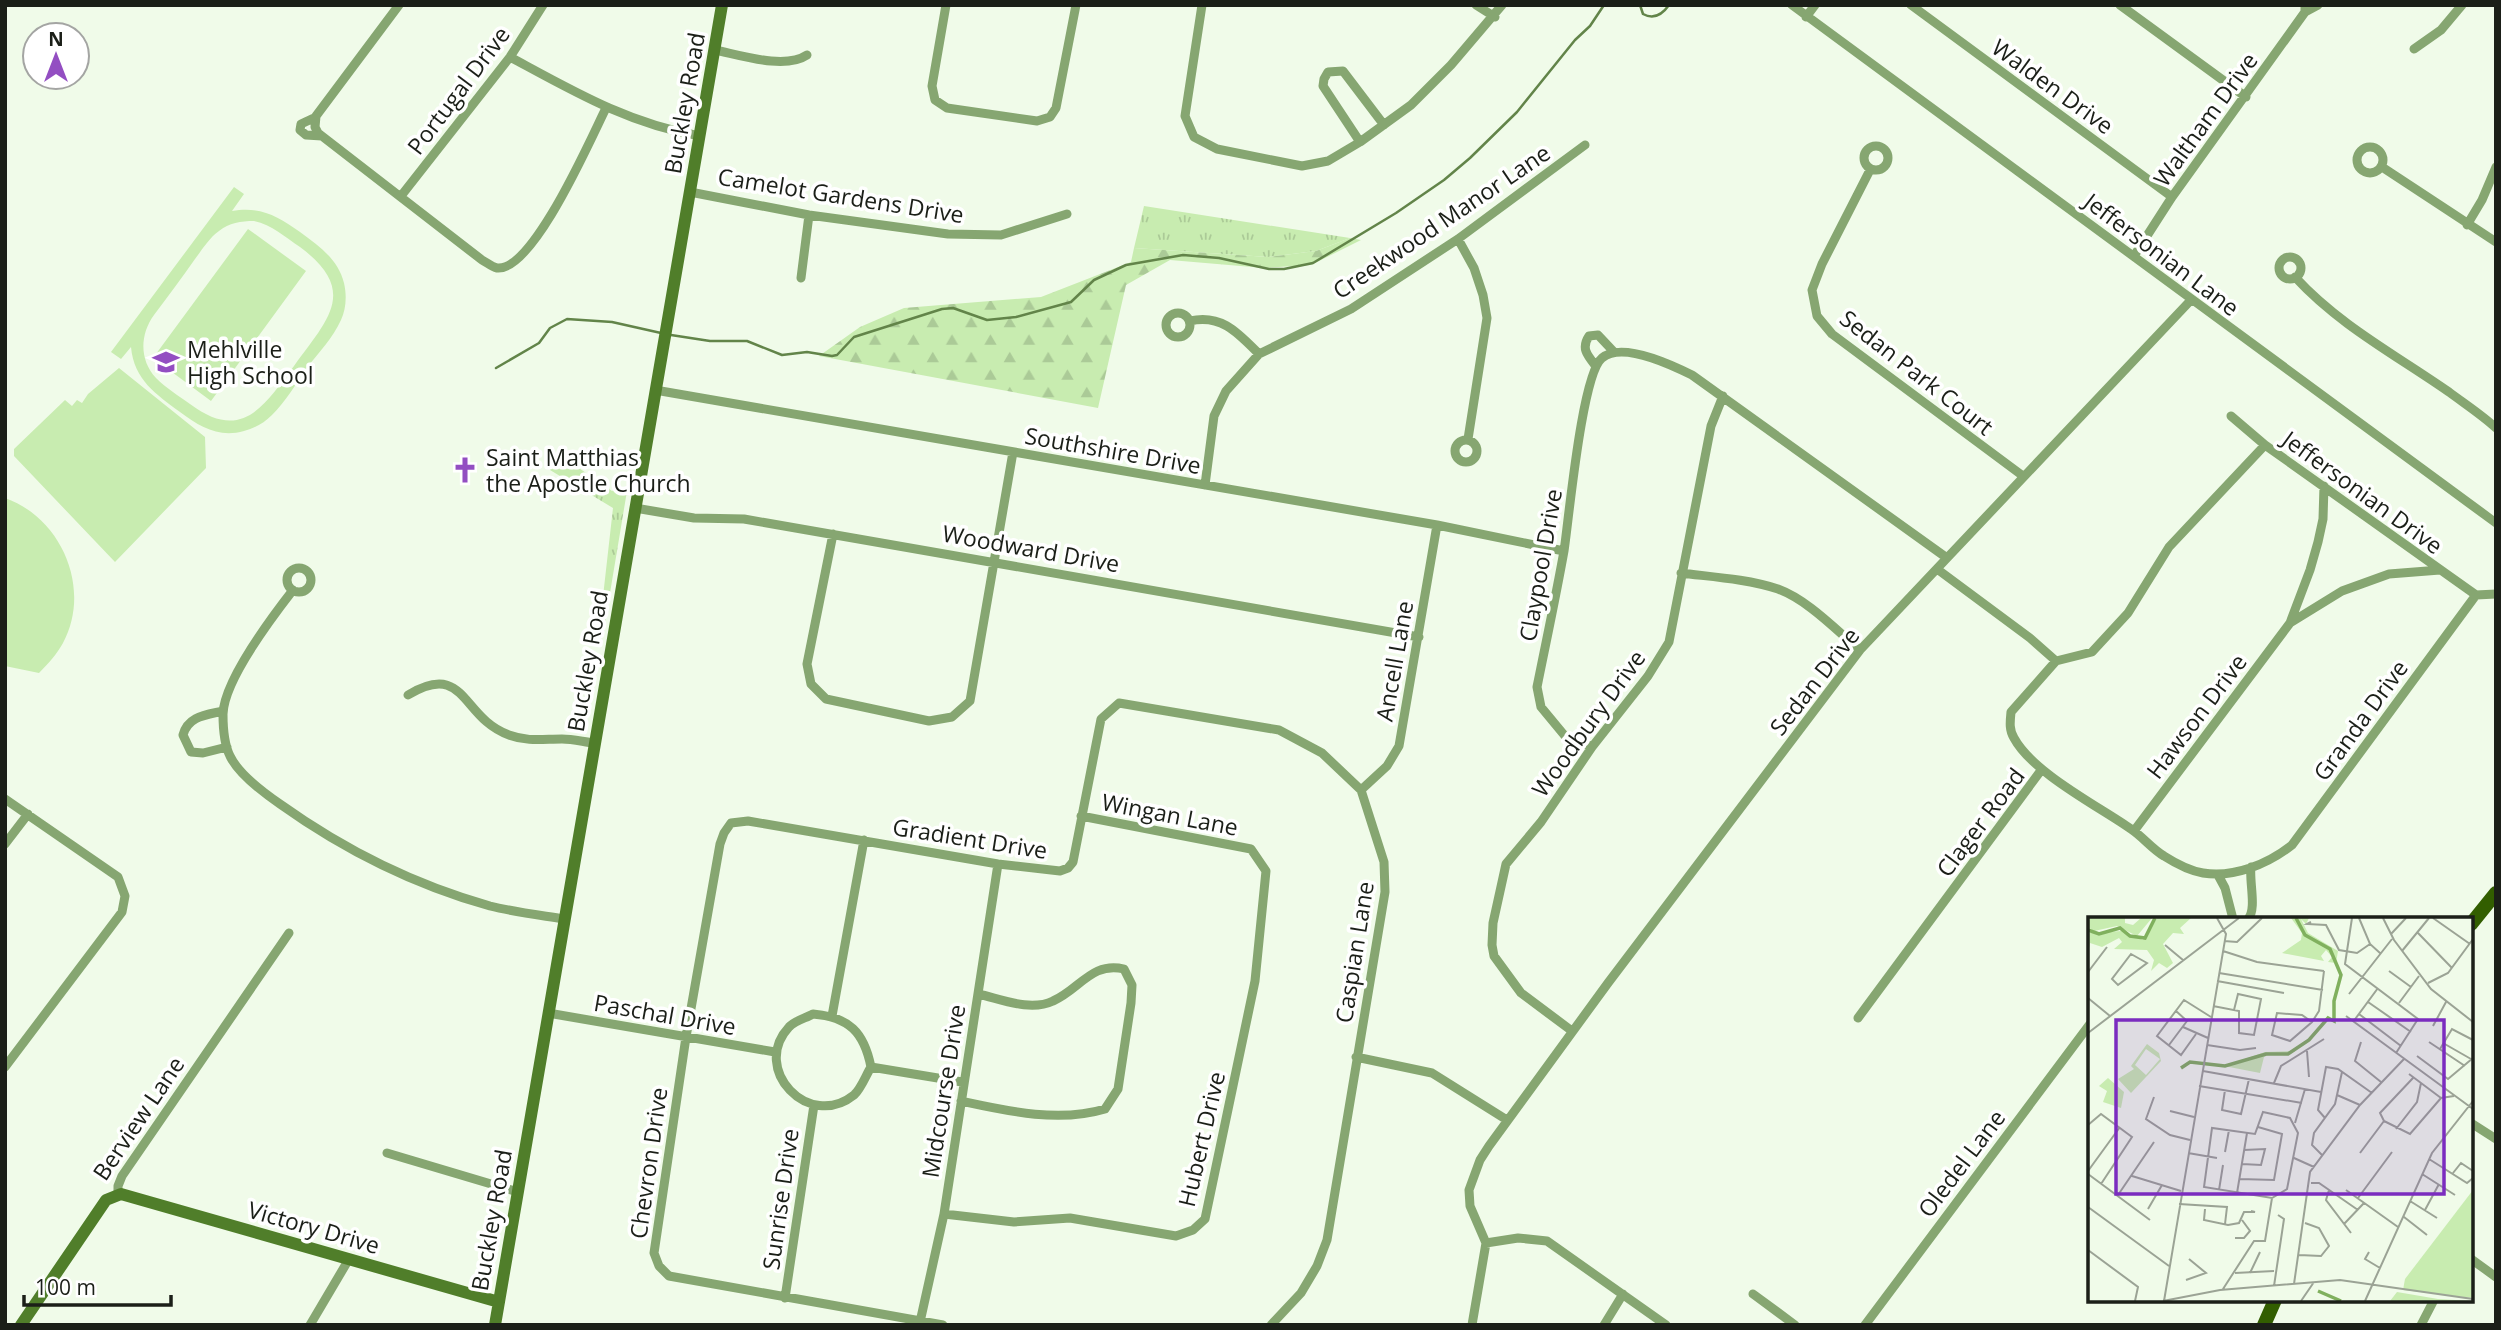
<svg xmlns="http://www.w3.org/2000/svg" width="2501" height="1330" font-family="'Open Sans',sans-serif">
  <defs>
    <pattern id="grass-tufts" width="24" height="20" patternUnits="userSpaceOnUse" patternTransform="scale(1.75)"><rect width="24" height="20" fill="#c8ecb0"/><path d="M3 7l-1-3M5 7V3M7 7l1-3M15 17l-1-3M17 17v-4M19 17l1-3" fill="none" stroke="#abca97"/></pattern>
    <pattern id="forest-firs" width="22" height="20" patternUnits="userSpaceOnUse" patternTransform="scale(1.75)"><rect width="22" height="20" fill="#c8ecb0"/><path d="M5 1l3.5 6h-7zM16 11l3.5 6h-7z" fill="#abca97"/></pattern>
  </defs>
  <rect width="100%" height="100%" fill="#f0fbe9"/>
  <path fill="url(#grass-tufts)" d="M1144,206l206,32 -34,13 -48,6 -134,-9z
    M563,457l49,34 11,-4 4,4 -22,132h-5l13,-115 -63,-38v-6z"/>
  <path fill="url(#forest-firs)" d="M1350,238l11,2 -50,25 -47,3 -94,-8 -44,25 -28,123 -279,-52 41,-29 44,-19 137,-11 90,-35 3,-14 134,9 48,-6z"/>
  <path fill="#c8ecb0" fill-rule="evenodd" d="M234,187l10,7 -12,17c28,-5 46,5 68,21 19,14 38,27 44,51 3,13 2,26 -3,37 -8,18 -23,33 -34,48 -11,16 -22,34 -35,47 -8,8 -17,13 -28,16 -25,7 -44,-4 -64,-19 -24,-18 -46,-32 -49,-65l-10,12 -10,-7zM254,221c18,4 31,16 46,26 59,44 28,72 -6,119 -30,40 -52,77 -104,38 -11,-8 -24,-16 -34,-26 -17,-18 -16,-44 -2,-63 14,-19 28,-37 41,-56 7,-9 14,-21 24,-28 10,-8 22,-10 35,-10z
    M248,229l58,42 -95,130 -58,-43z
    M119,368l86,69 1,31 -91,94 -101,-106v-7l51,-49 7,6 5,-6 5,3 6,-9z
    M5,498c57,20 87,91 58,145 -6,11 -15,21 -24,30l-34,-7z"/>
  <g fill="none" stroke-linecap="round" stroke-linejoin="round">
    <path stroke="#628449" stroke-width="2.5" d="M1640,5l3,9c11,6 19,1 26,-9
      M671,335l39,6h37l35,14 25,-3 25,4 5,-1 17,-18 88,-28 11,-1 34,12 29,-3 55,-15 23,-22 32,-15 57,-10 36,3 50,11h15l29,-6 83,-50 48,-33 26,-22 47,-46 58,-72 15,-14 14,-21
      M496,368l43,-25 11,-15 17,-9 45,3 49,11"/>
    <path stroke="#86a671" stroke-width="9" d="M399,5l-83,111 -1,11 3,6 164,127c4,2 10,7 15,8 36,4 94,-130 109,-160
      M946,5l-14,81 3,14 12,8 90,13 13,-4 6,-9 20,-103
      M1202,5l-17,111 9,21 23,12 85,17 26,-5 32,-19 51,-37 40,-40 51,-60
      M1476,5l19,12
      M1792,5l704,518
      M1911,5l261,192
      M2120,5l126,92
      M2305,12l13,-7
      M1806,17l9,-12
      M2414,49l27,-19 21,-25
      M715,50c25,5 70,20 92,5
      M510,57c63,34 119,67 190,79
      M316,117l-15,7 -1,6 6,5 16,1
      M1360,142l-37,-56 1,-7 4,-7 15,-1 41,54
      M1864 158a12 12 0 1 1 24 0a12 12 0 1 1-24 0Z
      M2357 160a13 13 0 1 1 26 0a13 13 0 1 1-26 0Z
      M2382,167l114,75
      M1870,170l-48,94 -10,26 5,26 15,18 191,142
      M690,192l119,23 139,19 53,1 66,-21
      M401,196l109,-139 33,-52
      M2467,225l15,-25 14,-33
      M1458,239l16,29 9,27 4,23 -19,121
      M2134,256l38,-59 133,-185v-7
      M2279 268a11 11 0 1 1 22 0a11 11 0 1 1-22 0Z
      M2295,277c44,48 101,78 154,115 16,12 33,23 47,36
      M801,278l8,-63
      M1166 325a12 12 0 1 1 24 0a12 12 0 1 1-24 0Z
      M1190,321c32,-7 48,12 69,33
      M1595,365c-8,-10 -14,-17 -6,-29l9,-1 16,17
      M655,390l782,135 127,26
      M2231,416l34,29 211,150
      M1455 451a11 11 0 1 1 22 0a11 11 0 1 1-22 0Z
      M2265,445l-96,102 -41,66 -36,39 -36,9 -45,51c-1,10 -2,18 3,26 19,35 84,68 117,91 12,8 21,20 33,27 11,7 27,15 39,17 31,5 65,-9 89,-28l184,-250 20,-1
      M1205,485l9,-69 12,-25 33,-37 92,-45 107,-70 127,-94
      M635,508l59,10 50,1 675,118
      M833,534l-26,130 4,20 15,15 103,22 23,-4 18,-16 43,-249
      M287 580a12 12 0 1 1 24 0a12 12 0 1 1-24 0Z
      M1937,569l93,69 26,23
      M1681,573c32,4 66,6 97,16 30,11 58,41 82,61
      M293,590c-21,27 -69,91 -70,124 0,14 1,30 7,42 8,17 34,37 50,48 63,45 135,81 210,102 24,6 49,9 74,13
      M2290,623l52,-32 47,-17 51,-4
      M408,695c58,-35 53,23 101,40 19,7 34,4 53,4 11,0 22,3 32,4
      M223,711c-17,4 -35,5 -40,24l8,17 12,1 24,-6
      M1592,747l-27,-11 -24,-29 -4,-20c9,-45 19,-91 27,-136 5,-33 18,-177 38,-193 20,-17 70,7 90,17l255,183
      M1361,790l26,-24 12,-20 38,-221
      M5,799l113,78 7,19 -3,16 -117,155
      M2134,831l156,-208 20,-53 8,-28 5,-23 1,-33
      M5,844l23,-30
      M2218,875l7,13 8,31
      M2248,919c9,-10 1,-37 3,-52
      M548,1013l227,39
      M813,1014c36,3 51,18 58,53 -5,8 -10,22 -17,28 -45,36 -104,-26 -65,-68 5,-6 17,-9 24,-13z
      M832,1016l32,-176
      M1858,1018l184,-249
      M1572,1031l-51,-38 -27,-37 -2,-11 1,-22 13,-59 35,-42 51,-75 56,-71 21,-34 42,-216 12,-30
      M1356,1057l76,16 75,47
      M871,1067l91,15
      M961,1101c46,10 98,22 144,8l13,-20 13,-86 1,-18 -8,-16c-32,-8 -45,21 -71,32 -23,11 -52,-2 -75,-7
      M2471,1123l25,16
      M387,1153l131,39
      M118,1194v-8l4,-10 167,-243
      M944,1214l70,8 56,-4 106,18 17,-6 12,-11 50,-238 11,-110 -15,-22 -170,-33
      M1486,1243l32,-5 29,3 119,84
      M2471,1259l25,18
      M1753,1294l42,31
      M785,1298l29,-193
      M920,1322l24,-108 54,-350
      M310,1325l39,-66
      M943,1325l-274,-49 -10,-10 -5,-13 32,-216 34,-193 4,-11 7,-10 17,-2 250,43 62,7 8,-3 5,-6 28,-143 18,-16 160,27 43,23 39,37 23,72 1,30 -58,348 -10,26 -16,27 -30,32
      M1472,1325l14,-82 -16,-37 -1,-16 11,-30 9,-14 119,-163 252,-333 331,-350
      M1604,1325l19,-31
      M1865,1325l225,-301
      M2421,1325l13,-25"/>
    <path stroke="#507e2a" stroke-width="12" d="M21,1325l85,-125 15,-6 378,108
      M495,1325l227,-1320"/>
    <path stroke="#325e00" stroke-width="14" d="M2471,924l25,-31
      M2264,1325l11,-25"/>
  </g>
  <defs>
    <g id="school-bare" transform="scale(2.1)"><path d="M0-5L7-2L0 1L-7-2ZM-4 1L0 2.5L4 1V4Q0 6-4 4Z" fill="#934ec2" stroke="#fff" stroke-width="2.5" paint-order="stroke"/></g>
    <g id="church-bare" transform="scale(2.1)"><path d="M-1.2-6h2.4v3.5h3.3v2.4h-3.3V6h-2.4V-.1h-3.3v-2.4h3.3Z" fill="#934ec2" stroke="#fff" stroke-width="2.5" paint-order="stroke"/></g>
  </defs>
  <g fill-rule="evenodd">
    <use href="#school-bare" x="166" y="362"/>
    <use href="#church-bare" x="465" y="470"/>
  </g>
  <g text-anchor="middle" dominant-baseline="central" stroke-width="7" stroke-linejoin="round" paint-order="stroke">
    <g font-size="23" fill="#1b1f18" stroke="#fff">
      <text transform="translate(2053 86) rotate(36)">Walden Drive</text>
      <text transform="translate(458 90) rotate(-53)">Portugal Drive</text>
      <text transform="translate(684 103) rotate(-80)">Buckley Road</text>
      <text transform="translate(2205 119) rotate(-54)">Waltham Drive</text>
      <text transform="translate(841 195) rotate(9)">Camelot Gardens Drive</text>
      <text transform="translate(1441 221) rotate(-34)">Creekwood Manor Lane</text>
      <text transform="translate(2162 254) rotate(37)">Jeffersonian Lane</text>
      <text transform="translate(1917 372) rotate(38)">Sedan Park Court</text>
      <text transform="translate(1113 450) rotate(10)">Southshire Drive</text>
      <text transform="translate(2363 492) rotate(36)">Jeffersonian Drive</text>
      <text transform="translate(1031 548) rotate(10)">Woodward Drive</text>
      <text transform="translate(1540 565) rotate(-80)">Claypool Drive</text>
      <text transform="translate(587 661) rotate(-80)">Buckley Road</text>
      <text transform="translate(1394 661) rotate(-80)">Ancell Lane</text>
      <text transform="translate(1814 681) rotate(-52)">Sedan Drive</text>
      <text transform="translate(2196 716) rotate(-53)">Hawson Drive</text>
      <text transform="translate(2360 720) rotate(-54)">Granda Drive</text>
      <text transform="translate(1588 723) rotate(-54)">Woodbury Drive</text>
      <text transform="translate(1170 814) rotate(11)">Wingan Lane</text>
      <text transform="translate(1980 822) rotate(-53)">Clager Road</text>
      <text transform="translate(970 838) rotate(9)">Gradient Drive</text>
      <text transform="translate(1354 952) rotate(-81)">Caspian Lane</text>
      <text transform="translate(665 1014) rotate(10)">Paschal Drive</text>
      <text transform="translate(943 1091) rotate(-81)">Midcourse Drive</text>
      <text transform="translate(138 1118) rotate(-56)">Berview Lane</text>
      <text transform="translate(1201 1139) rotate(-77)">Hubert Drive</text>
      <text transform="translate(648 1163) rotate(-82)">Chevron Drive</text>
      <text transform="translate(1961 1163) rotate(-53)">Oledel Lane</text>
      <text transform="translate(780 1199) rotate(-82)">Sunrise Drive</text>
      <text transform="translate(491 1220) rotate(-80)">Buckley Road</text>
      <text transform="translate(314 1227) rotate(16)">Victory Drive</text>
    </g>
    <g font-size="23" fill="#1b1f18" stroke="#fff" text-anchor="start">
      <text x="187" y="349">Mehlville<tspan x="187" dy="26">High School</tspan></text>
      <text x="486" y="457">Saint Matthias<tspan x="486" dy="26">the Apostle Church</tspan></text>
    </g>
  </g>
  <g transform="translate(2088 917)">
    <rect width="385" height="385" fill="#f0fbe9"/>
    <path d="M385,273v108l-70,-8 2,-11z" fill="#c8ecb0"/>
    <path d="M0,1h37v5l8,2 8,-7h11l-15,18 -20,-10 -23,5 -6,-4zM69,1h34l-11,10 4,6 -11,-1 -10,11 10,19 -6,5 -8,-5 -8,8 3,-11 -7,-10 -33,-1 8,-7 -3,-4 -17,9 -12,-4 -2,10v-20l34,-2 21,9zM203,1h18l-3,6 -5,-5 7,14 30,18 -2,12 -8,-1 4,-5 -6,-7 -5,6 3,5 -42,-8 19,-13 1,-7zM207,134l-7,4 -18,-1 -6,3 -4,16 -36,-7 41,-14z" fill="#c8ecb0"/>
    <path d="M309,375l41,7 35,2h-83z" fill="#c8ecb0"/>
    <path d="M59,127l12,9 2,8 -30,32 -13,-14 16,-10 -3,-3zM58,132l14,10 -14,16 -11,-10zM20,161l16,14 -3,16 -18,-6 4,-11 -8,-5z" fill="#c8ecb0" fill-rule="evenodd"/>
    <path fill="none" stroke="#80b05e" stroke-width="3.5" d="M0,13l11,4 21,-6 10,8 15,2 10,-20M93,151l9,-6 35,4 41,-12h22l21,-14 19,-22 6,3v-20l7,-26 -11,-26 -25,-14 -9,-17M230,374l23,10"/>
    <path fill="none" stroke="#9ba395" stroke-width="2" d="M264,1l-7,46 73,55 -22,34M271,1l11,26 10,9M295,1l11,22 37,49 42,33M345,1l37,26M223,5l-4,2 19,1 13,25 18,3 13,-9M330,16l34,35M303,17l15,-16M136,24l13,1 25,-24M77,28l18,15M135,34l34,11 67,9M314,34l27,-33M43,37l16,9 -29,22 -6,-6zM301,54l22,16M0,55l19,-25M131,56l104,17M129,64l67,12M340,66l20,-10 25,-34M261,77l43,-55M0,81l22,18M280,85l43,30M311,86l20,-27M125,89l26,5v22l15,2 7,-36 -23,-5 -4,16M271,97l42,32M258,99l127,93M224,105l-10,-7 -25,-2 -5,22 18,6 22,-19 7,-11 5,-40M265,105l25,-34M345,109l13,-24M95,110l25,11M0,116l151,-115M108,117l-15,21 -24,-19 27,-36 27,17M273,125l-6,19 26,21M341,125l36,24M355,126l28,16M81,128l18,-24 -11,-10M119,128l33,5 16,-2M352,132l12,-20 21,11M219,134l2,26M329,139l31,23 25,-21M115,154l118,21M321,157l32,24M186,166l7,-17 43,-27M111,169l103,17M137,173l-3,20 19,4 8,-35M249,178l23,10M66,180l-8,22 24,16 20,5M82,194l24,6M175,195l27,6 8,15 -11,56 -15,9 -68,-11 8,-59 43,6zM237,201l-7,-8 8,-43 12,2 34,24M296,204l26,13 31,-36 13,-2M296,204l-4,-8 33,-35M207,206l10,-34M0,208l13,-11 31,23 -31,47M308,212l21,-27 4,-19M137,235l4,-22M100,236l29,5M272,236l24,-32M234,238l-10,-10 2,-12 21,-29 7,-32M206,241l20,9M341,242l38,24 6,-5M154,247l19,1 4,-16 -21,1M0,254l32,-44M365,256l8,-10 12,8M0,257l62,46M334,257l33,21M44,259l49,15M152,262l34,1 8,-46 -24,-7M223,266h8l39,27M131,273l4,-25M241,273l-3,10 25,33M258,273l52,37M149,276l10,-60M30,278l36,-53M270,281l34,-46M322,284l27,17M91,287l48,3 -2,17M0,290l81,59M60,292l14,-24M117,292l-1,11 24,5 11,-2 5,-11h11l-4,-1M337,293l14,-26M316,300l23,18M256,307l20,-21M147,321h9l6,-7 -8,-11M0,333l50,37 -3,14M281,335l-4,7 15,9M211,338l22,1 8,-10 -10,-18 -14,-5M147,356l39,-2M162,356l10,-21M98,363l20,-7 -17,-14M206,367l16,-112 50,-67 44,-46M186,369l10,-67 -6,-4M135,372l31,-48h11l7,-43M75,384l57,-11 120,-10 133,19M76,384l62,-367 -9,-16M213,384l13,-19M277,384l67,-148 41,-52"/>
    <path fill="#7b2cbf" fill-opacity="0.15" stroke="#7b2cbf" stroke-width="3.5" d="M28,103h328v174h-328z"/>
    <rect width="385" height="385" fill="none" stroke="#1b1f18" stroke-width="3.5"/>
  </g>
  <rect width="2501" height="1330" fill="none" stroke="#1b1f18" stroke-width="14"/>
  <g transform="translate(56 56)"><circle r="33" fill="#ffffff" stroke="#a4a5a3" stroke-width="2"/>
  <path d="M0-5L12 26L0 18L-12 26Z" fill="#934ec2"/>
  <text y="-10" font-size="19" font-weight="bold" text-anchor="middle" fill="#1b1f18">N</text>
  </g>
  <path d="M24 1295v10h147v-10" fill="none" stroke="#1b1f18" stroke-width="3.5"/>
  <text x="35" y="1295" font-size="21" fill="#1b1f18" stroke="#ffffff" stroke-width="5" paint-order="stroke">100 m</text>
</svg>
